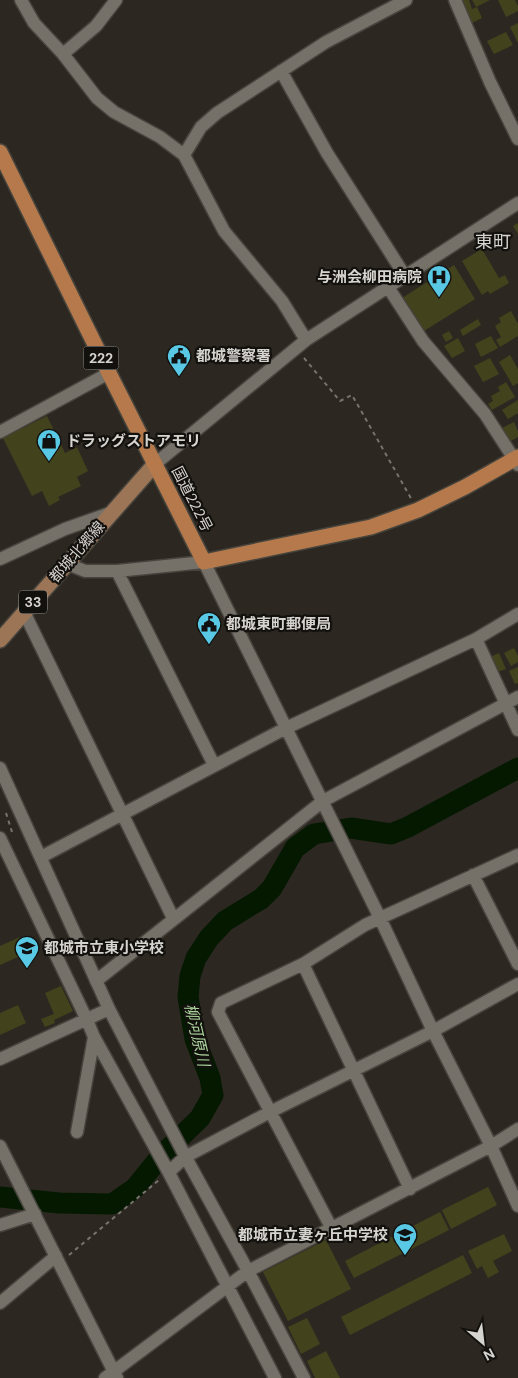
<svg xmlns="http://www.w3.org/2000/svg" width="518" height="1378" font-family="'DM Sans','Noto Sans JP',sans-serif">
  <rect width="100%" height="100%" fill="#2c2821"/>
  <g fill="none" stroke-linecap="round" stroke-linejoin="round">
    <path stroke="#051900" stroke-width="21" d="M0,1197l59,6 53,1 23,-16 26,-32 39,-38 13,-23 -3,-17 -15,-39 -7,-42 2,-21 6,-18 13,-20 16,-17 36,-22 11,-11 23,-40 19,-14 37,-6 40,6 17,-7 110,-59"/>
  </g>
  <path fill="#42431c" d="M458,0h11l3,9 5,-2 5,11 -12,6z
    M472,0h18l-14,7z
    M498,0h17l3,6v5l-12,6z
    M518,23v20l-8,-16z
    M506,32l7,13 -19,9 -7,-13z
    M518,223v11l-5,-8z
    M482,249l17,29 6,-3 4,8 -19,11 -2,-3 -6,4 -20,-34z
    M454,265l21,34 -51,32 -22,-33z
    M511,311l7,13v12l-18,11 -4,-7 5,-3 -6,-11 6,-4 -2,-4z
    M478,319l3,6 -18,11 -3,-6z
    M449,331l4,7 -7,4 -4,-7z
    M491,336l7,12 -17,9 -6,-13z
    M458,338l7,13 -13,7 -8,-12z
    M510,355l8,14v14l-5,3 -14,-24z
    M490,358l9,16 -16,8 -9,-16z
    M506,382l9,15 -23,13 -4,-6 5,-3 -2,-5 9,-5 -2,-4z
    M518,400v13l-10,6 -6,-9z
    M47,416l18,37 12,-6 11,24 -11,6 4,9 -23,11 2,3 -11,6 -7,-15 -10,5 -29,-58z
    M514,422l4,9v6l-9,5 -7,-14z
    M514,648l4,8v6l-7,4 -7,-13z
    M499,653l7,16 -9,3 -7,-15z
    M518,667v16l-3,1 -6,-13z
    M20,937l7,16 -27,12v-19z
    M61,986l12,25 -19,9 1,3 -10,4 -4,-8 13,-5 -9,-21z
    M18,1005l8,18 -26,12v-22z
    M488,1187l9,18 -46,24 -9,-19z
    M440,1212l9,18 -95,48 -9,-17z
    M504,1234l8,17 -19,10 6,11 -11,6 -6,-12 -5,3 -9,-18z
    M326,1240l25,49 -63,32 -25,-49z
    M463,1255l9,18 -122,62 -9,-18z
    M307,1318l13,26 -19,10 -13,-27z
    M326,1351l14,27h-25l-8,-17z"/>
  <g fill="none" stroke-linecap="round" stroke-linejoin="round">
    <g stroke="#46443d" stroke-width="15">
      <path id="minor" d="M21,0l13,23 29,31 34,44 17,14 46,25 24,18 40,76 58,70 24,39
        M455,0l35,82 28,57
        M63,54l33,-28 20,-26
        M281,71l46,82 78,123
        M184,155l17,-28 16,-14 109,-71 80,-42
        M388,287l35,54 62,73 33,51
        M0,432l109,-59
        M155,464l151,-124 212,-137
        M0,559l65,-30 45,-16
        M68,564l17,7h32l87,-9 176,356 53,113 58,115 27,60
        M117,571l97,194
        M24,612l149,306
        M476,639l42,91
        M0,768l109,241 76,147 63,115 56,107
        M0,838l87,182 7,17 74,134 107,207
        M41,857l245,-129 190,-89 42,-25
        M473,875l45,89
        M303,964l107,225
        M96,981l227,-180 195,-104
        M0,1059l109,-50
        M77,1132l17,-95
        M0,1146l117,232
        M169,1172l16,-15 85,-45 163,-81 85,-47
        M0,1225l35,-11
        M332,1229l-114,-217 3,-9 82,-39 62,-39 153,-70
        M0,1303l56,-47
        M105,1378l143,-107 243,-125 27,-17"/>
    </g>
    <g stroke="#46443d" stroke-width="18">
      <path id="major" d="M0,640l155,-176"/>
    </g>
    <g stroke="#46443d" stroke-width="18">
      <path id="highway" d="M0,152l109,221 95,189 167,-35 47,-17 47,-23 53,-30"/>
    </g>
    <path stroke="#77736d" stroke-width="2" stroke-dasharray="4 4" stroke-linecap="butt" d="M304,358l36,43 12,-6 60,105
      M6,813l6,19
      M69,1255l90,-75"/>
    <use href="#minor" stroke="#757068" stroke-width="12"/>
    <use href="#major" stroke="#9c7557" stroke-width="15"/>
    <use href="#highway" stroke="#b6794b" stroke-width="15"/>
  </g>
  <defs>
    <g id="hospital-pin" transform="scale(1.25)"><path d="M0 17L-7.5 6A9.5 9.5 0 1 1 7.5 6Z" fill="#59c8e4" stroke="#13110e"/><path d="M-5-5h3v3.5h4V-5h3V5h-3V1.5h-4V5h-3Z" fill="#111"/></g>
    <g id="civic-pin" transform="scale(1.25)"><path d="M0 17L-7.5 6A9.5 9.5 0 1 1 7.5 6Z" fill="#59c8e4" stroke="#13110e"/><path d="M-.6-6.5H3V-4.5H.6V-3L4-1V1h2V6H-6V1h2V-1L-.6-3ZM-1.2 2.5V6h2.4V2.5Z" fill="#111"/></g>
    <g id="shop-pin" transform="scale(1.25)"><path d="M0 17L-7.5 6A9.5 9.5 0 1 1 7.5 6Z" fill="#59c8e4" stroke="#13110e"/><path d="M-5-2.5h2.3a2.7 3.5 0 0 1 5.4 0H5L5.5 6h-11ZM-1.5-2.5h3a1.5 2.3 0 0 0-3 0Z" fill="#111"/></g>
    <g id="school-pin" transform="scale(1.25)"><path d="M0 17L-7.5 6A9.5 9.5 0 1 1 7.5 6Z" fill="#59c8e4" stroke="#13110e"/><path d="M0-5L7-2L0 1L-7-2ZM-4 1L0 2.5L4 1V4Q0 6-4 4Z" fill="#111"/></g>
  </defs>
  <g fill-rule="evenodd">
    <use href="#hospital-pin" x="439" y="277"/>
    <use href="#civic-pin" x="179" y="356"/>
    <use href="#shop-pin" x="49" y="441"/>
    <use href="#civic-pin" x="209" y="624"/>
    <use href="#school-pin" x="27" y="948"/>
    <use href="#school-pin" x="405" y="1235"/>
  </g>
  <g text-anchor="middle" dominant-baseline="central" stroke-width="4.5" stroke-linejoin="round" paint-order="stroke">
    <g fill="#13110e" stroke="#9c9a95" stroke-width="1">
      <rect x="83.5" y="346.5" width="35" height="23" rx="4"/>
      <rect x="19" y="590.5" width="28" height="23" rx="4"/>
    </g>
    <g font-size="14" font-weight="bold" fill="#d6d4cf">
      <text x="101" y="358">222</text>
      <text x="33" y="602">33</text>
    </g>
    <g font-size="15" font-weight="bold" fill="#d6d4cf" stroke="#13110e" text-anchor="start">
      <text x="422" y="277" text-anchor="end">与洲会柳田病院</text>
      <text x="196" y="356">都城警察署</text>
      <text x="66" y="441">ドラッグストアモリ</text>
      <text x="226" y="624">都城東町郵便局</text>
      <text x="44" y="948">都城市立東小学校</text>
      <text x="388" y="1235" text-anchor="end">都城市立妻ヶ丘中学校</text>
    </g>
    <g font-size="15" fill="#d6d4cf" stroke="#13110e">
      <text transform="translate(192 499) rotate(63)">国道222号</text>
      <text transform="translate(77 552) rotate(-49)">都城北郷線</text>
    </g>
    <g font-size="16" font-style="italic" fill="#aad39b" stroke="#13110e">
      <text transform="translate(197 1035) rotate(77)">柳河原川</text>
    </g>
    <g font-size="18" fill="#d6d4cf" stroke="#13110e">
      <text x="493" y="242">東町</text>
    </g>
  </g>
  <g transform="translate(483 1343) rotate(152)" stroke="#13110e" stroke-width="4" paint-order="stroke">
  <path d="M0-4L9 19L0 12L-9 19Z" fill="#d6d4cf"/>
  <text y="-8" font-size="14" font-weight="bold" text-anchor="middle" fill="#d6d4cf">N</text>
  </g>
</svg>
